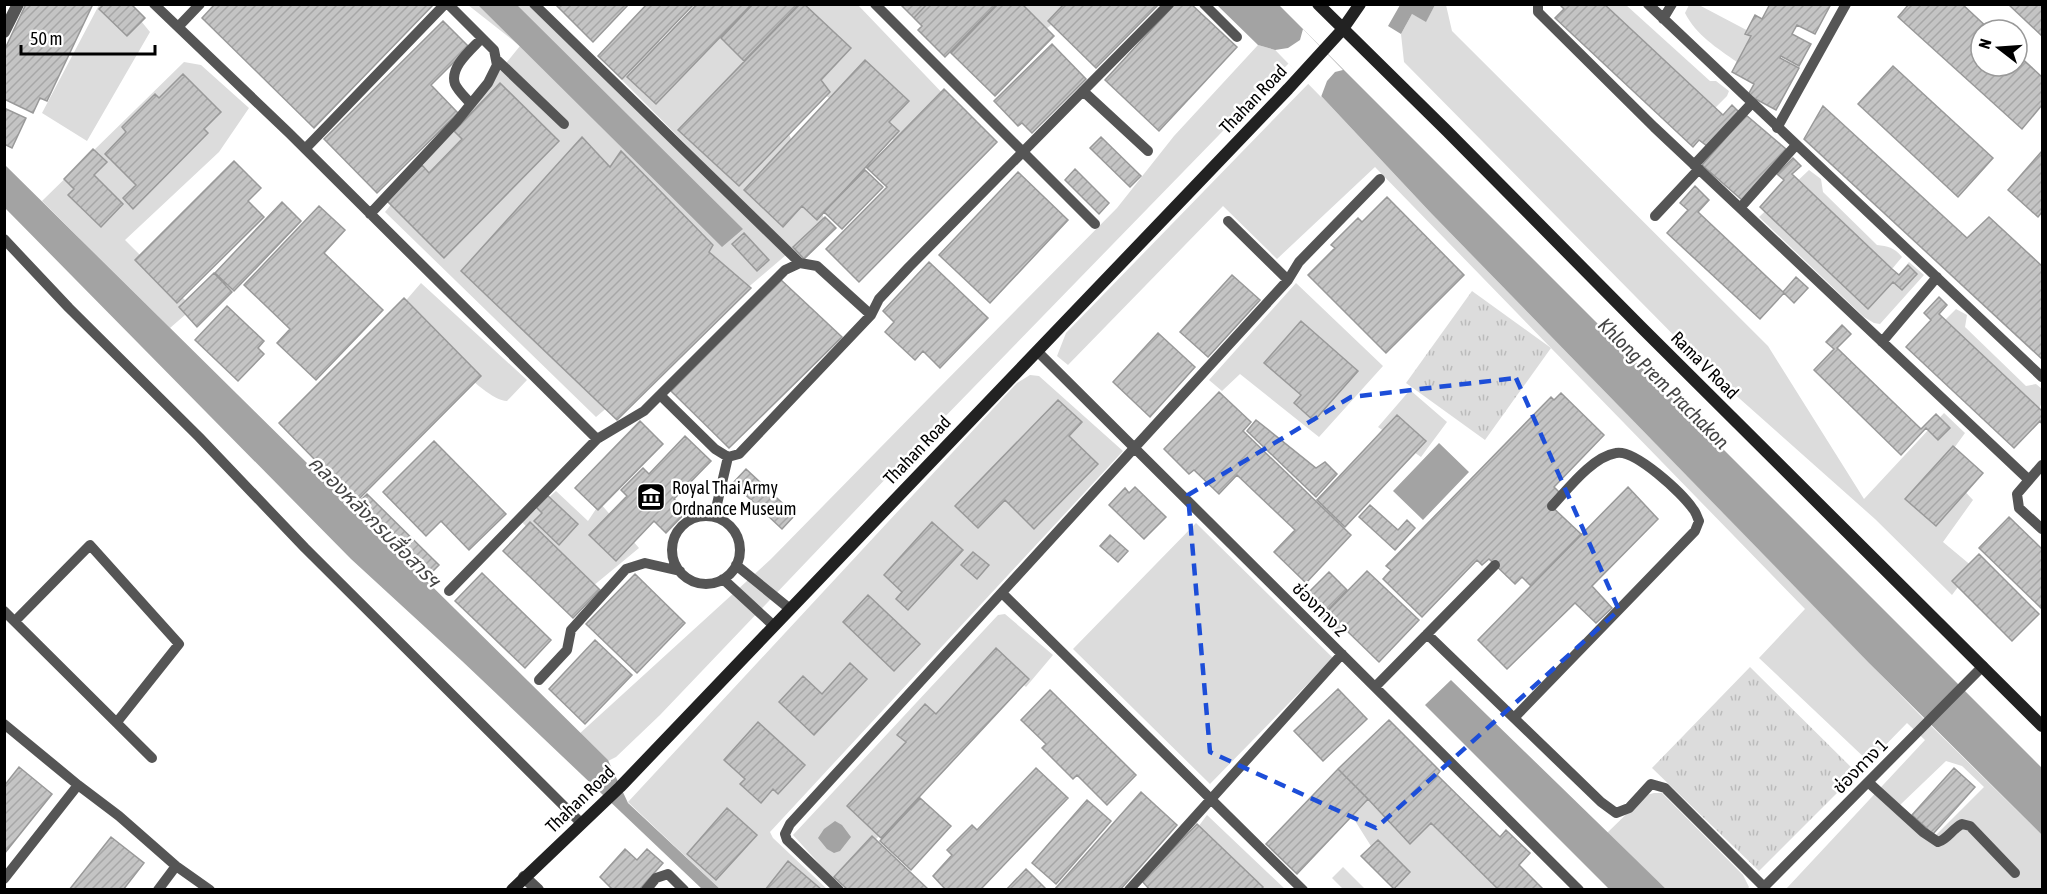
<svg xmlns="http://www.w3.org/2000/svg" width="2047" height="894" font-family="'Asap Condensed','Noto Sans Thai',sans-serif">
  <defs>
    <pattern id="park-tufts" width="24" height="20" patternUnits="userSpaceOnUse" patternTransform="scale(1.5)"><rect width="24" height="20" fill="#dcdcdc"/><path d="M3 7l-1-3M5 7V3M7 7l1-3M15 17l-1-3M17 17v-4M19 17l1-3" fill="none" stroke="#bbb"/></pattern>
    <pattern id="building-hatch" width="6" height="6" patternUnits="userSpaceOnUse" patternTransform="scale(1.5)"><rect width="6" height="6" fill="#c4c4c4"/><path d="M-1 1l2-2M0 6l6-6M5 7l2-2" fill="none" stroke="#a7a7a7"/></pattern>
  </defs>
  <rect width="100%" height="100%" fill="#fff"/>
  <path fill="#dcdcdc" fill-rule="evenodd" d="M99,5h29l22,27 -63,109 -45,-28z
    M468,5h61l257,250 -190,162 -211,-205 135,-166z
    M757,5h101l90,94 -47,46 -96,-63z
    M1010,5h66l-40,32z
    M1435,5h11l6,26 316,315 96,153 80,-86 21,20 -24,33 32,34 -30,42 30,25 -21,28 -77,-76 -162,-144 -309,-313 -3,-28 11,-20 14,7z
    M1604,5h22l84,76h6l13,10 -2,5 -12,12z
    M1689,5h10l55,29 -17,28c-20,-14 -41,-27 -52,-49z
    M720,27l47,54 61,147 -33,26 -197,-198z
    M1258,45l17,5 14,13 -354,364 -275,288 -44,42 -8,4 -30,-26 193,-176 160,-163 186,-188 57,-72z
    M184,62l17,3 48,43 -30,44 -94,88 68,68 -23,20 -128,-127z
    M1309,83l121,129 489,502 123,121v54h-256l139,-149 -18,-17 -38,39 -110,-104 46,-49 -430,-442 -98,92 -54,-53 -155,159 -11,-9 9,-23zM1946,761l16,5 22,21 -48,48 -36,-30z
    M1809,170l12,9 2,13 54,53c11,1 18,3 25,12l-10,12 6,6 11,-13 15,13 -44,49 -6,-1 -10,-6 -105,-100z
    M421,283l106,97 -20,21c-26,-1 -86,-75 -105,-96z
    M1296,283l87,83 -64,71 -79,-63 -18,17 -13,-11z
    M1956,309l11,6 -2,12 61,59 10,-2 6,5v13l-3,7 -94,-89z
    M1030,375l9,1 84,75 -353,381 3,6 54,51h-107l-92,-87 389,-419z
    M1410,390l37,32 -26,35 -43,-30z
    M556,491l32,30 12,-18 39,45 -52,43 -65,-69z
    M1196,523l137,135 -123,126 -137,-135z
    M1005,614l48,41 -27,32 -31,-28 -111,172 -49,50 -42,-46 205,-220z
    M1391,767l122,122h-115l-46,-73z
    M1654,793h8l81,82 6,12 -2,3 -81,-1 -59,-56 39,-38z
    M1207,815l78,74h-29l-61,-58z
    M1343,867l22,22h-22l-11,-11z"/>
  <path fill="url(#park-tufts)" d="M1472,291l79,57 -66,92 -79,-57z
    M1750,667l107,106 -98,98 -107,-103z"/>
  <path fill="#a3a3a3" d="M478,5h39l226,224 -21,18z
    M1217,5h62l763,763v67l-173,-172 -439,-451 -121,-129 -34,-33 -17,-5z
    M1400,5v-1l35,1 -9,17 -14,-8 -11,20 -13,-8z
    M4,164l604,596 20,43 92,86h-18l-240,-228 -111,-102 -346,-351z
    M1439,443l30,29 -46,48 -30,-29z
    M1451,680l215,209h-57l-184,-184z
    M835,821l7,4 9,12 -11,14 -6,2 -7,-4 -9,-11 6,-9z"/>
  <path fill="#fff" d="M1303,29l40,41 -8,2 -8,9 -6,16 -46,-47 13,-2 12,-8z"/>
  <path fill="url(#building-hatch)" stroke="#999" stroke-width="1.5" d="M26,4h67l-46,97 -7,-3 -7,15 -29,-14v-48z
    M104,4h27l14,14 -18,18 -28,-27z
    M215,4h219l-120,124 -112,-110z
    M555,4h74l-36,38z
    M647,4h47l-72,75 -24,-23z
    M697,4h55l-96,100 -29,-27z
    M753,4h46l-55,57 -23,-23z
    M800,4h4l47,44 -30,32 9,12 -91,94 -61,-56z
    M900,4h27l-13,14z
    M927,4h70l-52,53 -27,-27 4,-4 -8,-8z
    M998,4h24l32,32 -59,60 -44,-43z
    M1064,4h95l-63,64 -48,-47z
    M1175,4h16l46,43 -78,84 -54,-51z
    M1559,4h45l119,111 9,-10 7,7 -32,34 -8,-6 -6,7 -138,-129 9,-9z
    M1770,4h61l-16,30 -18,-9 -5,9 19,10 -12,22 -18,-10 -1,2 19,10 -23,42 -28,-15 6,-11 -22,-12 19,-36 -6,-2 10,-19 7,4z
    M1909,4h53l28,26h-9v36h36v-12l25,23v28l-20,24 -124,-112z
    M2008,4h34v32z
    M443,21l26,26 -38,38 27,28 -81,80 -53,-54z
    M1052,44l34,35 -54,54 -10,-10 -4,3 -24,-25z
    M865,60l44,41 -20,21 10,9 -82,89 -15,-14 -19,21 -39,-37z
    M1893,66l100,92 -35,39 -100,-93z
    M183,74l38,38 -17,17 4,4 -75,76 -10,-11 13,-13 -31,-31 21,-22 -4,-5 33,-33 4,4z
    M500,83l59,58 -115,117 -57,-57 35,-36 7,8 33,-34 -8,-8z
    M944,89l53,53 -138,140 -33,-33 61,-62 -20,-19z
    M1823,106l144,132 22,-21 53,49v93l-238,-220z
    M4,108l22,10 -14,30 -8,-4z
    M1746,115l40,34 -44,51 -40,-35z
    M582,137l28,30 11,-16 92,94 -4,7 42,36 -134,132 -156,-149z
    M1101,137l40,39 -11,11 -40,-39z
    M93,149l14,13 -13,13 29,29 -22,23 -33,-32 6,-6 -10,-10z
    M2042,151v61l-4,5 -30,-27z
    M1793,158l8,8 -9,8 100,95 7,6 9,-10 9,9 -15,16 -9,-8 -25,27 -108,-102 24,-27 -7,-6z
    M234,161l27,27 -13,13 16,16 -87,86 -42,-43z
    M1075,169l34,34 -10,11 -34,-34z
    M865,170l18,17 -41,42 -18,-17z
    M1018,172l50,48 -78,83 -51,-48z
    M1695,186l14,14 -11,12 85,80 13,-15 12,11 -14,15 -10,-10 -24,26 -93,-86 21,-23 -8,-7z
    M1387,197l77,78 -78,78 -78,-78 27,-27 -4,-3 27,-27 4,4z
    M282,202l19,19 -67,70 -19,-18z
    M319,206l26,24 -21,23 59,57 -67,70 -39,-37 13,-14 -46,-44z
    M825,217l11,11 -32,31 -11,-12z
    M744,233l25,27 -12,11 -25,-27z
    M929,262l59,56 -48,50 -17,-17 -8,9 -30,-28 9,-10 -11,-11z
    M214,273l18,19 -35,35 -18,-20z
    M1232,275l28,25 -52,57 -28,-25z
    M780,279l62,58 -113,111 -58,-57z
    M1939,297l8,8 -8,9 103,97v13l-2,-3 -26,27 -108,-101 25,-27 -7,-7z
    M404,298l77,78 -125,126 -77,-79z
    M227,306l37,35 -6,7 6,6 -26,27 -43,-41z
    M1301,321l57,50 -44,50 -20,-18 7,-8 -37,-32z
    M1842,325l9,9 -14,14 84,81 15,-15 14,14 -12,12 -12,-12 -25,27 -87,-85 20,-21 -8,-7z
    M1158,333l37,34 -45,50 -37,-35z
    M1219,392l32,30 -8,9 108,104 -45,48 -32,-31 21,-22 -58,-55 -18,19 -25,-24 -5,4 -25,-25z
    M1561,393l43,42 -50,52 6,6 -11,11 32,30 -50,52 -9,-9 -7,7 -26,-25 -7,6 -5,-5 -55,57 -39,-38 8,-9 -5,-4 165,-169 3,3z
    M1058,400l24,22 -13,14 29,28 -64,65 -29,-29 -27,28 -23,-22z
    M1397,415l29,26 -81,86 -28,-27z
    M1256,420l60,48 9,-6 12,12 -21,23 -69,-66z
    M640,421l23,23 -65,66 -23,-22z
    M685,436l26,25 -37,38 13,12 -21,22 -12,-12 -38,40 -27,-26 38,-39 -6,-6 22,-22 6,6z
    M434,441l72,73 -37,36 -28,-29 -15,15 -43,-44z
    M1953,446l30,27 -47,53 -31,-27z
    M746,469l49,46 -13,14 -49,-46z
    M1135,487l31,30 -22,22 -35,-34 16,-17 4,5z
    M1628,487l30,32 -66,67 20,22 -16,15 -21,-20 -68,66 -29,-29z
    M367,494l72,71 -10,10 -72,-71z
    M547,495l31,29 -19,21 -25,-24 8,-8 -6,-6z
    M1370,505l28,25 9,-10 8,8 -20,22 -36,-33z
    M2009,517l33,32v60l-63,-61z
    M530,522l70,68 -27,28 -70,-67z
    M932,522l31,28 -55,60 -12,-11 6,-7 -18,-17z
    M1110,535l18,16 -10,11 -18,-16z
    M973,552l16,13 -12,14 -16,-14z
    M1979,554l60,60 -27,27 -60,-60z
    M1367,571l52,49 -40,42 -35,-34 -6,7 -17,-17z
    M1329,572l18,18 -22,23 -19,-18z
    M482,573l69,67 -26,28 -70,-67z
    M635,574l50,49 -48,50 -51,-49z
    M868,595l52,49 -26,27 -51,-49z
    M595,640l37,35 -47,49 -36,-35z
    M996,648l33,31 -148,159 -34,-32 59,-64 -9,-7 28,-31 11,10z
    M850,663l17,16 -53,56 -35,-33 24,-26 19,18z
    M1338,689l29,30 -44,42 -29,-30z
    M1050,690l86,85 -29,30 -30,-30 -4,4 -31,-31 4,-4 -25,-24z
    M1389,720l51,51 -3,4 63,62 6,-7 24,23 -11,12 25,25h-45l-68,-67 -21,21 -42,-45 -30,-30z
    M758,722l47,43 -27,29 -5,-5 -12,14 -21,-19 5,-5 -21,-19z
    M19,767l33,27 -48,60v-68z
    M1036,768l32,30 -88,92h-34l-13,-14 19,-21 -5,-5 25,-25 5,5z
    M1954,768l21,19 -42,47 -21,-19z
    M1338,769l30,30 -71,75 -31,-30z
    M1141,792l36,33 -57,65h-66z
    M920,798l31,28 -40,44 -31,-29z
    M1087,800l24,21 -55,63 -24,-21z
    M727,808l30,27 -41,45 -29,-26z
    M1197,824l66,63 -3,3h-110l-8,-9z
    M872,836l57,54h-81l-14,-13z
    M111,837l33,26 -21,27h-54z
    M1378,840l32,32 -16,17 -33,-33z
    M625,849l12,11 10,-11 16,14 -24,27h-26l-13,-13z
    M788,861l34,29h-57z
    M1026,869l21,21h-41z"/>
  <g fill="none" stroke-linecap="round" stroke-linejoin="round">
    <path stroke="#555" stroke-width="10" d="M154,4l135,129 308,306 -148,152
      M534,4l266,259
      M875,4l220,220
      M1204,4l33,33
      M1538,4v8l116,115 375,353
      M1648,4l394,373
      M1663,19l9,-15
      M178,27l22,-23
      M496,59l68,65
      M1083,91l65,60
      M471,104c-5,-6 -13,-13 -16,-20 -6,-17 17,-35 27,-46
      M1777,128l69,-124
      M305,149l140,-145
      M1694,165l58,-62
      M1740,208l56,-63
      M370,214l87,-93 31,-38 9,-18 -3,-15 -46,-46
      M1655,216l44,-47
      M1228,221l60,59
      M4,239l65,69 130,129 106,111 276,275
      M1882,342l55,-65
      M1037,351l542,539
      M660,395l55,54 13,8 11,-3 132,-139 8,-16 30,-32 260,-263
      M597,439l47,-28 141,-141 15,-7 17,3 54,49
      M2042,465l-25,29 2,14 23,21
      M672 550a34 34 0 1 1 68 0a34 34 0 1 1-68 0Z
      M714,517l14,-60
      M736,565l54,44
      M723,579l51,47
      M1002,593l301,297
      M4,611l148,147
      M15,621l75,-76 89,99 -62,78
      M1427,634l174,168 15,11 13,-5 22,-24 14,4 99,99
      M539,680l28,-30 4,-20 55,-61 19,-6 35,8
      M1375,687l120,-122
      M1514,718l181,-187 4,-10c-2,-4 -3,-9 -6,-12 -11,-16 -58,-60 -77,-56 -24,4 -48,36 -64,53
      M4,724l74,61 41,31 57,50 34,24
      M1868,782l55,50 15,10c10,-3 14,-13 24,-18l8,2 45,47
      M4,879l74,-94
      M158,890l18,-24
      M646,890l10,-12 12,-4 16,16
      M839,890l-52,-50 -2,-6 5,-10 498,-544 11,-18 81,-83
      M1129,890l213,-236
      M1761,890l222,-224"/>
    <path stroke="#555" stroke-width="12" d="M4,32l14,-28
      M524,877l14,13"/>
    <path stroke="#222" stroke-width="12" d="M1318,4l129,127 195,197 400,398
      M512,890l108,-103 668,-698 54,-59 18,-26"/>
  </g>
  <path fill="none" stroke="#1d4ed8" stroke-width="4.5" stroke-dasharray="12 8" stroke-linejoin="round" d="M1516,378l103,232 -243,218 -166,-76 -22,-257 163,-98z"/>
  <defs>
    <g id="museum-square" transform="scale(1.5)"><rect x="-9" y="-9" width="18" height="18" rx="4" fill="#000" stroke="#fff"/><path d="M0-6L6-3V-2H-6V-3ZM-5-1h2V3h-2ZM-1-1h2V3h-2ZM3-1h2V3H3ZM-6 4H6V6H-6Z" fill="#fff"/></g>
  </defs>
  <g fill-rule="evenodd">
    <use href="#museum-square" x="651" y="497"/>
  </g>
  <g text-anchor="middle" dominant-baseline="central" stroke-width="5" stroke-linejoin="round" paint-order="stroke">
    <g font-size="18" fill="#000" stroke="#fff">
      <text transform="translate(1253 99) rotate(-46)">Thahan Road</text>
      <text transform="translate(1705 365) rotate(45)">Rama V Road</text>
      <text transform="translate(917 450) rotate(-46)">Thahan Road</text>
      <text transform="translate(1320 609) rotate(45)">ช่องทาง 2</text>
      <text transform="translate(1860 766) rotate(-45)">ช่องทาง 1</text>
      <text transform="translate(580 799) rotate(-44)">Thahan Road</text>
    </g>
    <g font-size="18" fill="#000" stroke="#fff" text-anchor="start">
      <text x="672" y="487">Royal Thai Army<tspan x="672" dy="21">Ordnance Museum</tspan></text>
    </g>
    <g font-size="20" font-style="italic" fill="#444" stroke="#fff">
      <text transform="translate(1664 383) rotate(45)">Khlong Prem Prachakon</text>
      <text transform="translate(375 521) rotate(45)">คลองหลังกรมสื่อสารฯ</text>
    </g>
  </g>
  <rect width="2047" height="894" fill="none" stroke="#000000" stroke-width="12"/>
  <g transform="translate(1999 48) rotate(287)"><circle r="28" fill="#ffffff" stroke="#999999" stroke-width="1.5"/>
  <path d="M0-4.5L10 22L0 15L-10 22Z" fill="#000000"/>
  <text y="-9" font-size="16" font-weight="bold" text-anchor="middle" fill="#000000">N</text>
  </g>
  <path d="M21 45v9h134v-9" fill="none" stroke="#000000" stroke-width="3"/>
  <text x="30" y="45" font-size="18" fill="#000000" stroke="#ffffff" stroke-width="4.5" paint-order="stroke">50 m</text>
</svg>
